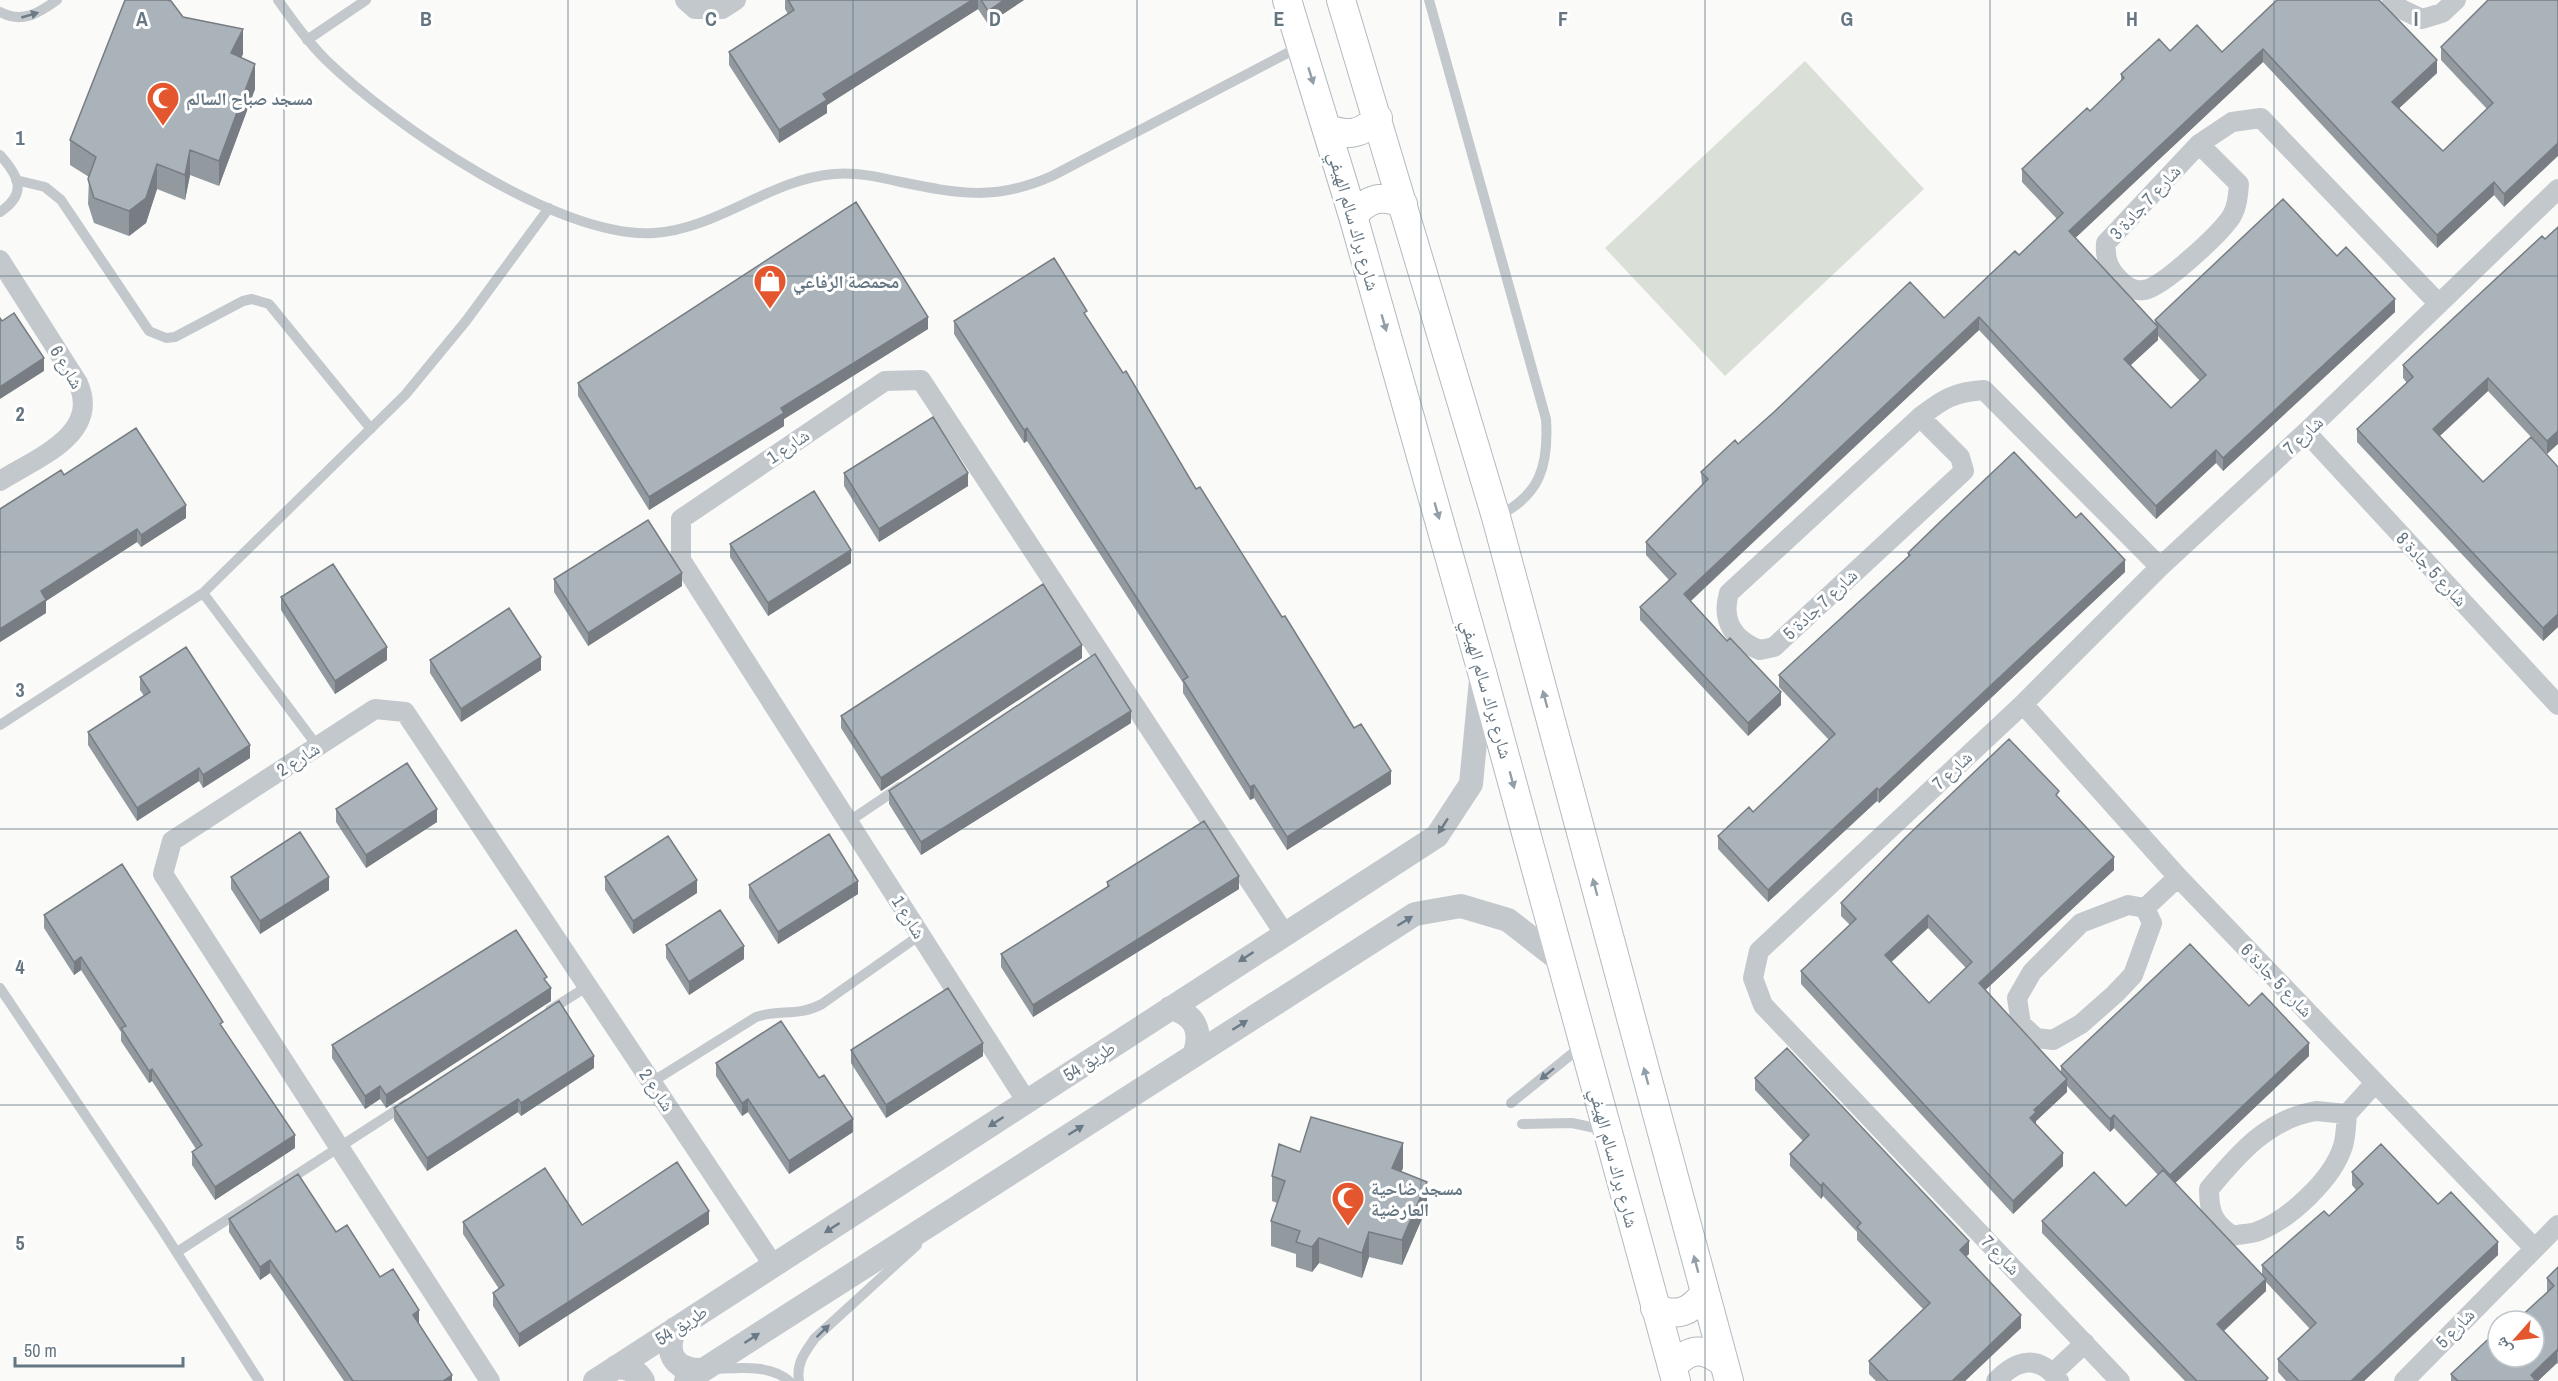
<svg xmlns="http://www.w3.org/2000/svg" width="2558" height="1381" font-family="'Archivo Narrow','Noto Naskh Arabic',sans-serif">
  <rect width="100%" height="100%" fill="#fafaf8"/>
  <path fill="#dadfd7" d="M1805,61l119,128 -199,187 -120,-128z"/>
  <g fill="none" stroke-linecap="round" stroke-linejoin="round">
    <g stroke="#b3babf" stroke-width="30">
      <path id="secondary" d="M1287,0l66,216 129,456 194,709
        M1341,0l155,517 233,864
        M1327,128c21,9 35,6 51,-10
        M1353,216c15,-18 29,-22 50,-12
        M1655,1308c21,9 35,5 49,-14
        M1672,1367c18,-20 31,-20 52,-4"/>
    </g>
    <path stroke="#c3c8cc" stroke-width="10" d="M278,0c15,21 30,42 48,60 67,65 232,179 328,173 64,-4 116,-54 180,-59 23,-2 45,3 67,8 58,12 95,19 151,-6l247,-129
      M1429,0l117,419c3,47 -6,77 -50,98
      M0,12c22,12 39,1 57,-12
      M307,40l59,-40
      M0,155c20,22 27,39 0,57
      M16,180l29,7 16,13 88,131 17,7 9,-1 68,-36 9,-2 17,5 102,125
      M203,593l115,154
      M0,725l203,-132 202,-198 61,-74 83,-113
      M848,822l52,-35
      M0,988l159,237 100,156
      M550,1010l38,-24
      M652,1082l104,-65c23,-8 42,0 66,-13l98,-69
      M1511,1103l72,-58
      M1522,1124l50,-1 33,7
      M177,1252l229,-148
      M715,1369c24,-1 55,-5 74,12
      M799,1381c-3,-18 6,-29 16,-43l102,-93"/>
    <path stroke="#c3c8cc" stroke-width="20" d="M685,0l10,9h27l14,-9
      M2392,0l9,9 21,10 20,-6 14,-13
      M2199,144l40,40c-1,12 -2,26 -10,36 -12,16 -66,67 -85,70 -11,2 -20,-5 -27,-13 -10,-10 -12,-21 -11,-34l93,-99 33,-22 29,-4 178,186
      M0,260l78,123c23,52 -42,75 -78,98
      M1920,417l40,40 4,14 -190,176 -14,3c-27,-10 -39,-30 -31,-57l191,-176c23,-18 34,-25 64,-27l176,177
      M2306,432l252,273
      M2023,704l155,173 356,371
      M2128,905l17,3 7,15 -19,52 -18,19 -34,30 -28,16 -17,-2 -15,-14 -4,-26 15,-26 49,-49z
      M2145,908l33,-31
      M1027,1102l-346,-542v-41l204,-138 36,-1 363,553
      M2316,1111l31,3c-1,10 -1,22 -4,32 -10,33 -55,75 -87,86 -7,2 -16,2 -23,4 -20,-13 -24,-24 -24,-47 30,-36 59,-70 107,-78z
      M2347,1114l28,-31
      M2053,1373l32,-30
      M490,1381l-327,-507 9,-33 203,-132 30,3 369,554
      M1996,1381c21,-22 43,-27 63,0
      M2120,1381l-357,-376 -10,-27 6,-27 264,-247 137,-137 146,-135 252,-243
      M2404,1381l154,-156"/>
    <path stroke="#c3c8cc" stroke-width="24" d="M1170,1008c25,6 33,23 24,47
      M675,1329c-11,25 0,42 28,41
      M616,1367c12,1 21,3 27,14
      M595,1381l842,-545 34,-52 10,-104
      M686,1381l729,-467 46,-8 47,14 54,42"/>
    <use href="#secondary" stroke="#fff" stroke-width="28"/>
  </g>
  <path fill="#929a9f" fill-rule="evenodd" d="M785,0h239l-36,24 -10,-15 -151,96v8l-48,30 -50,-78v-13l59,-38 -3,-5z
    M2277,0l160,73 -38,35 44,43 44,-42 -46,-49v-13l117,-47 -54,207 -10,-12 -57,53 -174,-186 -188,176 80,86v-4l182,-64 58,56 -172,159 -7,-8 -60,56 -177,-189 -288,271 90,104 -33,31 -108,-116v-13l29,-27 -23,-25v-13l56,-57 -1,-13 37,-28 206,-126 75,-63 38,-36 -35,-37v-13l68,-58 31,-29v-8l49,-23 52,1zM2158,336l42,45 -29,27 -40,-43 27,-25z
    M183,17l60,37 -2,4 14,31 -36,97 -29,-11 -5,25 -28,-11 -11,34 -17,13 -35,-13 -6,-19 1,-27 -19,-12v-25z
    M2558,227l-11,227 -59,-63 -48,45 43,46 75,-15v160l-15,14 -186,-199v-13l50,-46 -4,-5v-13z
    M1087,317l109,172 86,128 109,167 -104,66 -33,-52 -4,2 -67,-107v-10l-156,-242 -3,2 -70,-109v-13z
    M928,329l-144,90v7l-135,84 -71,-114v-13z
    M844,473l124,13 -89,56 -35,-56z
    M64,475l122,43 -45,29 -4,-5 -91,59v12l-46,29v-133z
    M730,544l121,19 -83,53 -38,-59z
    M1908,553l217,19 -246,231 -2,-2 -109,101 -50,-53v-13l35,-24 76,-72 -50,-53v-12l129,-118z
    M554,579l128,7 -94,60 -34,-54z
    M281,597l106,63 -52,34 -54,-84z
    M1082,658l-201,133 -40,-63v-12z
    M430,660l111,10 -80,52 -31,-49z
    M140,677l110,81 -47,30 -4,-7 -62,40 -49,-76v-13l56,-36 -4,-6z
    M1131,723l-210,132 -32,-51v-13z
    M2059,798l55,72 -129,120 76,83v-7l188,-60 60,50 -134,127 87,92v-10l67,-49 27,-26 -4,-5v-13l86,32 60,51 -134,126h-78l-8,-9v-13l32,-30 -44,-47v9l-42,40 44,50h-83l-143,-148v-12l84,-15 32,-31 -44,-47 -4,4 -43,-46v6l-31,29v4l27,41 -50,48 -212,-230v-13l49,-46 -9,-9v-13zM1928,928l38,40 -37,35 -38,-41z
    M336,809l101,13 -71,46 -30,-46z
    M231,877l98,13 -69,44 -29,-45z
    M605,877l92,16 -64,41 -28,-44z
    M1107,882l132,7 -206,128 -32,-50v-13l106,-67z
    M749,885l109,9 -80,50 -29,-46z
    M44,915l179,113 72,120 -80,52 -23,-35v-13l4,-3 -44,-68 -3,2 -28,-42v-9l-40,-62 -7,5 -30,-47z
    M666,945l78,14 -55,36 -23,-37z
    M547,983l4,18 -165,107 -6,-9 -15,10 -33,-51v-13z
    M851,1050l132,6 -97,62 -35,-55z
    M716,1063l103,15 34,54 -64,42 -41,-62 -6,4 -26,-40z
    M594,1068l-73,48 -3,-4 -91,59 -33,-51v-12z
    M1755,1078l214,176 -3,2 55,72 -56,53h-89l-7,-7v-13l54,-52 -66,-69v-8l-34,-36 -2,3 -31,-33v-12l13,-13 -48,-51z
    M1300,1152l103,16 -2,3 26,36 -25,58 -33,-8 -7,21 -43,-15 -7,9 -16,-5v-13l-25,-8v-25l6,-18 -5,-2v-25z
    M229,1219l107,13 44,45 39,46 -1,1 34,57h-108l-74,-108 -10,7 -31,-48z
    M463,1222l119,3 127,-1 -190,123 -26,-41v-13l6,-4 -36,-55z
    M2558,1267v97l-1,-1 -19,18h-87v-7l47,-17 49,-65v-14z"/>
  <path fill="#777d82" d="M972,0h6v9l-151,96v8l-48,30v-13l44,-36z
    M1004,0h20l-36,24v-13z
    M243,29v25l-12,24v-25z
    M2263,49v13l-194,182v-13z
    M2437,60v13l-45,42v-13z
    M255,64v25l-36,97v-25z
    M2558,143v13l-54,51v-13z
    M190,150v25l-5,25v-25z
    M157,164v25l-11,34 -17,13v-25z
    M2494,182v13l-57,53v-13z
    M2395,299v13l-172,159v-13z
    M928,317v12l-144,90v7l-135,84v-13l132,-89z
    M1979,317v13l-295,277v-13z
    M2158,327v13l-34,31v-12z
    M44,358v13l-44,28v-12z
    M2488,378v13l-55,51v-13z
    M1027,428v13l-3,2v-13z
    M2558,431v13l-11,10v-13z
    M2216,450v13l-60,56v-13z
    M968,473v13l-89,56v-13z
    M186,505v13l-45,29v-12z
    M137,529v13l-91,59v12l-46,29v-13l41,-38z
    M851,550v13l-83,53v-13z
    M2125,560v12l-246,231v-13z
    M682,573v13l-94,60v-13z
    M2558,614v13l-15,14v-13z
    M1082,645v13l-201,133v-13z
    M387,647v13l-52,34v-13z
    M541,657v13l-80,52v-13z
    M1781,692v13l-33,31v-13z
    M1131,711v12l-210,132v-13z
    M250,745v13l-47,30v-13z
    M199,768v13l-62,40v-13z
    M1391,771v13l-104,66v-13z
    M1254,785v13l-4,2v-13z
    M1877,788v13l-109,101v-12z
    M437,809v13l-71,46v-13z
    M2114,857v13l-135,126v-13z
    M1239,876v13l-206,128v-12z
    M329,877v13l-69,44v-13z
    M697,880v13l-64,41v-13z
    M858,881v13l-80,50v-12z
    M1928,915v13l-43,40v-13z
    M744,946v13l-55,36v-13z
    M81,957v13l-7,5v-13z
    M551,988v13l-165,107v-13z
    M983,1043v13l-97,62v-13z
    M2309,1043v13l-139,132v-13z
    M594,1056v12l-73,48v-13z
    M152,1069v12l-3,2v-12z
    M2067,1079v13l-31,29v4l-6,-7 4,-8z
    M380,1086v13l-15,10v-13z
    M518,1099v13l-91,59v-13z
    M748,1099v13l-6,4v-13z
    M2114,1115v13l-4,4v-13z
    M853,1119v13l-64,42v-13z
    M295,1135v13l-80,52v-13z
    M1403,1143v25l-11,25v-25z
    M2063,1153v13l-50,48v-13z
    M1427,1182v25l-25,58v-25z
    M1823,1183v13l-2,3v-13z
    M709,1211v13l-190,123v-13z
    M1369,1232v25l-7,21v-25z
    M1319,1238v25l-7,9v-25z
    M1969,1241v13l-9,8v-12z
    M2498,1242v13l-134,126h-13z
    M270,1260v13l-10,7v-13z
    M2266,1279v12l-49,46v-13z
    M419,1310v13l-6,4v-12z
    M2021,1315v13l-56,53h-13z
    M2557,1350v13l-19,18h-7v-6z
    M452,1375v6h-9z"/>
  <path fill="#aab3b9" stroke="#777d82" stroke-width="1.5" fill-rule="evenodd" d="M125,0h42l4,1 12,16 60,12 -12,24 24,11 -36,97 -29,-11 -5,25 -28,-11 -11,34 -17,13 -35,-13 -6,-19 8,-22 -26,-17z
    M788,0h184l-149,94 4,6 -48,30 -50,-78 65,-42z
    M981,0h23l-16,11z
    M2277,0h102l58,60 -45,42 51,49 50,-48 -52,-56 47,-47h70v143l-54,51 -10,-12 -57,53 -174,-186 -194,182 89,96 -34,32 47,49 35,-33 -51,-55 128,-121 54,57 9,-9 49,52 -172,159 -7,-8 -60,56 -177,-189 -295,277 43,47 3,-3 51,54 -33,31 -108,-116 36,-33 -30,-32 62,-63 -7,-7 34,-32 3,4 36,-32 136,-130 34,36 71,-67 4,4 44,-42 -41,-44 65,-61 3,3 34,-33 -3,-4 38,-35 11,12 27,-26 25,27z
    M856,202l72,115 -147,91 3,5 -135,84 -71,-114z
    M2558,227v204l-11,10 -59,-63 -55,51 50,53 48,-45 27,30v147l-15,14 -186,-199 56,-52 -10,-12 139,-129 3,3z
    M1054,258l33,53 -3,2 39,60 3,-2 70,118 4,-2 82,130 3,-1 69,112 7,-4 30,47 -104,66 -33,-52 -4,2 -67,-107 5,-3 -161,-249 -3,2 -70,-109z
    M14,313l30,45 -44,29v-69l2,3z
    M933,417l35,56 -89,56 -35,-56z
    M136,428l50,77 -45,30 -4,-6 -96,62 5,9 -46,29v-120l61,-39 3,5z
    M2014,452l62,66 5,-5 44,47 -246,230 -2,-2 -109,102 -50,-54 31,-29 4,5 82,-78 -56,-59 131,-120 -2,-2 33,-32z
    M814,491l37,59 -83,53 -38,-59z
    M648,520l34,53 -94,60 -34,-54z
    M333,564l54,83 -52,34 -54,-84z
    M1043,584l39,61 -201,133 -40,-62z
    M509,608l32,49 -80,52 -31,-49z
    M186,647l64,98 -47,30 -4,-7 -62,40 -49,-76 62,-40 -10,-15z
    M1095,654l36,57 -210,131 -32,-51z
    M2009,739l50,52 -3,4 58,62 -135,126 88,96 -33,31 2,2 -6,6 33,35 -50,48 -212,-230 55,-52 -15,-16 65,-66zM1928,915l44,47 -43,41 -44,-48z
    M407,763l30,46 -71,46 -30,-46z
    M1204,821l35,55 -206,129 -32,-51 108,-68 -2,-4z
    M300,832l29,45 -69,44 -29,-44z
    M829,834l29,47 -80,51 -29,-47z
    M668,836l29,44 -64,41 -28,-44z
    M122,864l101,158 -3,2 75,111 -80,52 -23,-35 10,-7 -50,-76 -3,2 -28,-43 5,-2 -45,-69 -7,5 -30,-47z
    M720,910l24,36 -55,36 -23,-37z
    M516,930l31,47 -3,2 7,9 -165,107 -6,-9 -15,10 -33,-51z
    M2190,944l59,62 13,-13 47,50 -139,132 -56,-60 -4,4 -49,-53z
    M948,988l35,55 -97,62 -35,-55z
    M559,1001l35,55 -73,47 -3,-4 -91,59 -33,-50z
    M781,1021l38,57 5,-3 29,44 -64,42 -41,-62 -6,4 -26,-40z
    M1787,1048l182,193 -9,9 61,65 -69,66h-64l-19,-20 61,-58 -73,-76 4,-4 -38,-40 -2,3 -31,-32 19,-19 -54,-57z
    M1311,1117l92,26 -11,25 35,14 -25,58 -33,-8 -7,21 -43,-15 -7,9 -16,-5 4,-11 -29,-10 14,-40 -13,-5 7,-32 21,8z
    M2381,1144l57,60 13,-12 47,50 -147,139h-52l-21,-22 38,-36 -54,-58 62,-54 5,5 34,-32 -11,-12z
    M677,1162l32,49 -190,123 -26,-41 11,-8 -41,-63 82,-54 37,57z
    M2163,1170l103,109 -49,45 51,54 -3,3h-68l-155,-160 52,-49 32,34z
    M298,1174l38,58 11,-7 33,52 13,-8 26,41 -6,5 39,60 -9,6h-90l-83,-121 -10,7 -31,-48z
    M2558,1267v84l-1,-1 -26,25 5,6h-78l-7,-7 47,-44v27h36v-36h-18l38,-35 -7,-8z"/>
  <defs><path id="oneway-solid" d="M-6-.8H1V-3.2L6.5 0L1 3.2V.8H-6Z" transform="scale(1.5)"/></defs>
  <g fill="#6a7a87">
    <use href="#oneway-solid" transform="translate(30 15) rotate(-16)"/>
    <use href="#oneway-solid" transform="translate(1443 826) rotate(123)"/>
    <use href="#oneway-solid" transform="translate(1405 921) rotate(-32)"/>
    <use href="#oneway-solid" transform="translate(1246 957) rotate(147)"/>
    <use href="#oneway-solid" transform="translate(1240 1025) rotate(-32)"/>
    <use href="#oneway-solid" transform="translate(1547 1074) rotate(141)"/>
    <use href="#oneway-solid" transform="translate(996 1122) rotate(147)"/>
    <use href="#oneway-solid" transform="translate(1076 1130) rotate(-32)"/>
    <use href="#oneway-solid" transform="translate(832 1228) rotate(147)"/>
    <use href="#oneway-solid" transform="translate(823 1331) rotate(-44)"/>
    <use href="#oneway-solid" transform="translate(752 1338) rotate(-33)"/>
  </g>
  <g fill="#939fa8">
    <use href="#oneway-solid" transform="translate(1311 76) rotate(73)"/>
    <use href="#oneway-solid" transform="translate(1384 323) rotate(74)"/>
    <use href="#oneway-solid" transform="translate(1437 511) rotate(74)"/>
    <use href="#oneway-solid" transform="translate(1545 699) rotate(-105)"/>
    <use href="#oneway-solid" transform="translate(1512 780) rotate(75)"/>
    <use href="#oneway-solid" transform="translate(1595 887) rotate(-105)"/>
    <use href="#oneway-solid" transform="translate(1646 1076) rotate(-105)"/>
    <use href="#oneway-solid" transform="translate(1696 1264) rotate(-105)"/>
  </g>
  <path fill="none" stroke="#657683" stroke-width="1.5" stroke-opacity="0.55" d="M284,0v1381M568,0v1381M853,0v1381M1137,0v1381M1421,0v1381M1705,0v1381M1990,0v1381M2274,0v1381M0,276h2558M0,552h2558M0,829h2558M0,1105h2558"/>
  <defs>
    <g id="mosque-pin" transform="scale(1.725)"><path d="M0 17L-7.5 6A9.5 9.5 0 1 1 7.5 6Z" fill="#e4572e" stroke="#fff"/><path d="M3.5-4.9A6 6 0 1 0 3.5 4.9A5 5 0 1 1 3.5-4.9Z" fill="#fff"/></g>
    <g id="shop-pin" transform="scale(1.725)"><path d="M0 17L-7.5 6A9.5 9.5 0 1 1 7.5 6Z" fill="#e4572e" stroke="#fff"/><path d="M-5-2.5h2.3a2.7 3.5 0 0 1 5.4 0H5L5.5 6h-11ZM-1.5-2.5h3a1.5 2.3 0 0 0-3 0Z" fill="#fff"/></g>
  </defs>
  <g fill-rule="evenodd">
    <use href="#mosque-pin" x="163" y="98"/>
    <use href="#shop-pin" x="770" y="281"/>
    <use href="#mosque-pin" x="1348" y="1198"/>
  </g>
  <g text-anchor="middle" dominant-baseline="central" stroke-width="6" stroke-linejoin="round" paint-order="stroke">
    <g font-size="18" font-weight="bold" fill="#657683" stroke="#fff" text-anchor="start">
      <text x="186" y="98">مسجد صباح السالم</text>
      <text x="793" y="281">محمصة الرفاعي</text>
      <text x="1371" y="1188">مسجد ضاحية<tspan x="1371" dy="21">العارضية</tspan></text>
    </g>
    <g font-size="18" fill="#657683" stroke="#fff">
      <text transform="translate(2145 202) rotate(-47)">شارع 7 جادة 3</text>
      <text transform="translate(1354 221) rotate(74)">شارع براك سالم الهيفي</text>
      <text transform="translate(67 367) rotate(59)">شارع 6</text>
      <text transform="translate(2303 435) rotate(-43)">شارع 7</text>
      <text transform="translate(788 446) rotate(-34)">شارع 1</text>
      <text transform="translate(2432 569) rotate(47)">شارع 5 جادة 8</text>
      <text transform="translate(1820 604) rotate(-43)">شارع 7 جادة 5</text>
      <text transform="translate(1487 689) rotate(74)">شارع براك سالم الهيفي</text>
      <text transform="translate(298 759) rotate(-33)">شارع 2</text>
      <text transform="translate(1952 770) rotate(-43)">شارع 7</text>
      <text transform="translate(909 917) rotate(58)">شارع 1</text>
      <text transform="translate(2277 980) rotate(46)">شارع 5 جادة 6</text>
      <text transform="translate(1089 1061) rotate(-33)">طريق 54</text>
      <text transform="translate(657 1090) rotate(56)">شارع 2</text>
      <text transform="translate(1614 1158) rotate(75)">شارع براك سالم الهيفي</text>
      <text transform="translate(2001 1255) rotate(46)">شارع 7</text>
      <text transform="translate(681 1325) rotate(-33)">طريق 54</text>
      <text transform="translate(2455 1328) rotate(-46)">شارع 5</text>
    </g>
  </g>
  <g font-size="20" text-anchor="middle" font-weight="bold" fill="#657683" stroke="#fff" stroke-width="6" stroke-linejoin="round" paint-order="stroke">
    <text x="142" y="26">A</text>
    <text x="426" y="26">B</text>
    <text x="711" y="26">C</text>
    <text x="995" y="26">D</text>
    <text x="1279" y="26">E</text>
    <text x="1563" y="26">F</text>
    <text x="1847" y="26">G</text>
    <text x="2132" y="26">H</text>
    <text x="2416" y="26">I</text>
    <text x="20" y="145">1</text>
    <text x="20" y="421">2</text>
    <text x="20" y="697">3</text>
    <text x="20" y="974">4</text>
    <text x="20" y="1250">5</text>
  </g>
  <g transform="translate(2516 1339) rotate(242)"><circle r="28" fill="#ffffff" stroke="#c1c8cd" stroke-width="1.5"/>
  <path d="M0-4.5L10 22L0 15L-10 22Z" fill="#e4572e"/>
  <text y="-9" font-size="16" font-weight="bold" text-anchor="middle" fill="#657683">ش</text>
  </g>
  <path d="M15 1357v9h168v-9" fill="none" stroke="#657683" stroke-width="3"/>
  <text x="24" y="1357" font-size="18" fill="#657683" stroke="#ffffff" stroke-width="4.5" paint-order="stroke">50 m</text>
</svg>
